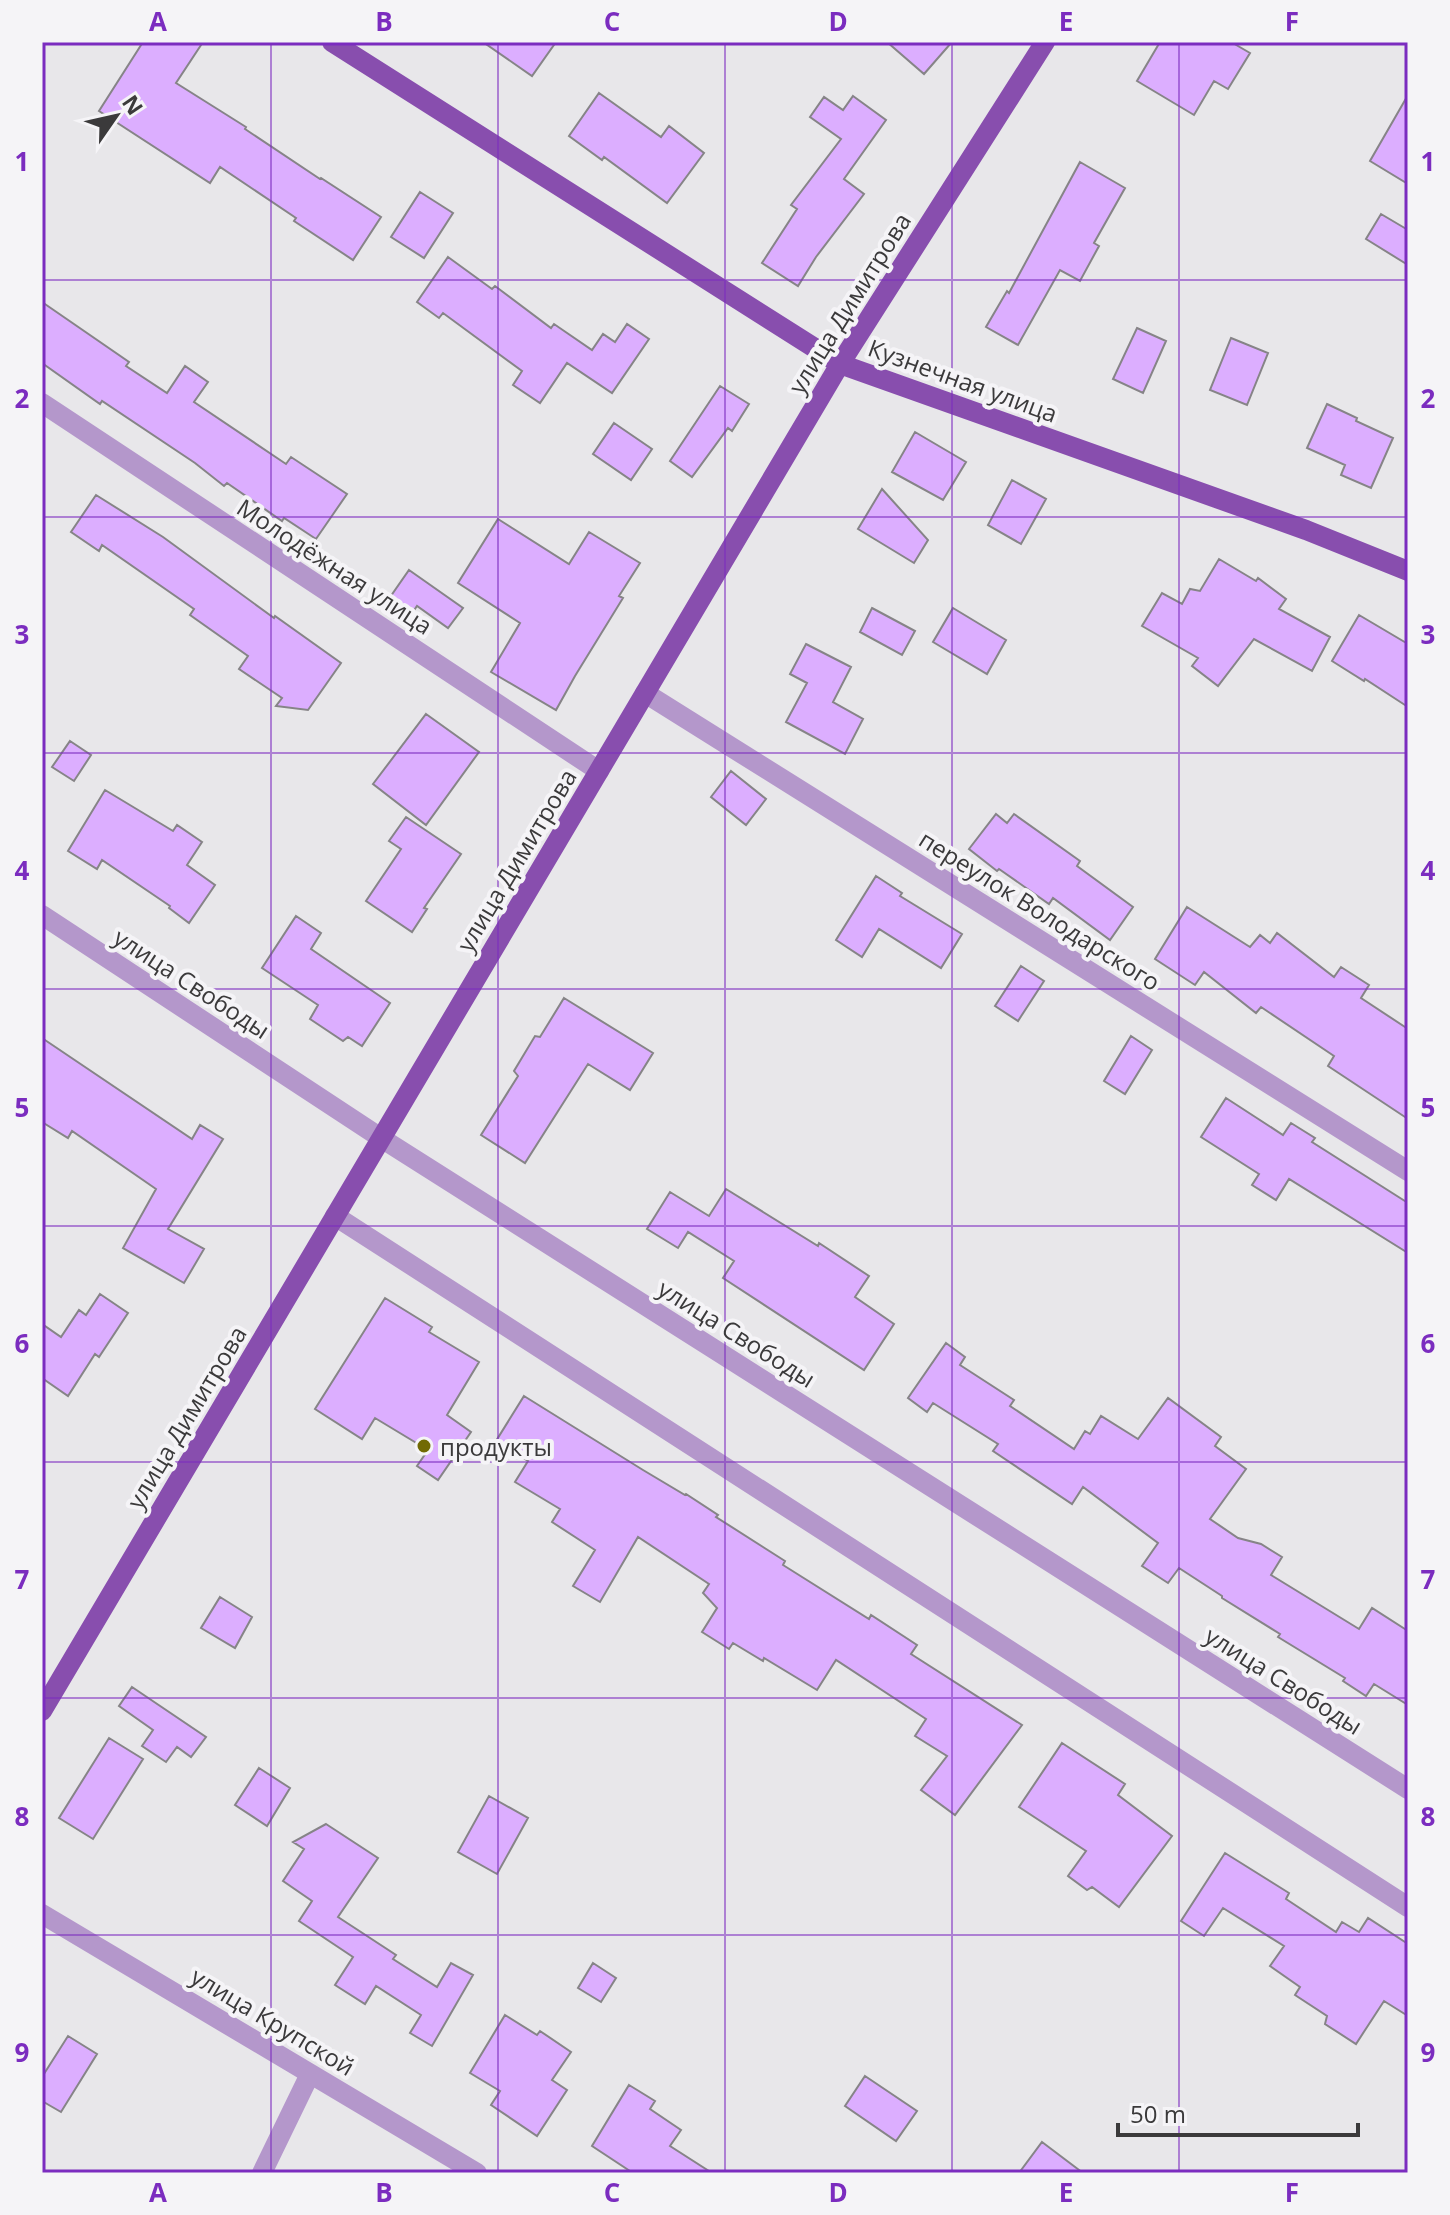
<svg xmlns="http://www.w3.org/2000/svg" width="1450" height="2215" font-family="'Open Sans',sans-serif">
  <rect width="100%" height="100%" fill="#e8e7ea"/>
  <path fill="#dcaeff" stroke="#868487" stroke-width="2" d="M143,42h60l-27,41 70,44 -1,2 75,50 1,-1 60,39 -28,43 -59,-39 2,-3 -76,-51 -10,16 -111,-72z
    M483,42h73l-24,34z
    M887,42h65l-28,32z
    M1160,42h71l19,11 -22,36 -14,-8 -20,34 -57,-34z
    M599,93l62,44 8,-11 35,27 -37,50 -63,-46 -2,3 -33,-24z
    M1408,95v89l-38,-23z
    M853,96l33,24 -42,59 20,15 -48,63 -18,29 -36,-23 35,-54 -6,-4 50,-66 -31,-22 14,-20 19,13z
    M1080,162l45,26 -31,55 5,3 -19,35 -20,-11 -42,75 -32,-18 21,-36 2,2z
    M420,192l33,21 -29,45 -33,-21z
    M1381,214l27,16v35l-42,-26z
    M448,257l44,32 3,-3 56,42 3,-4 38,26 11,-16 12,8 12,-18 22,15 -37,54 -45,-30 -27,40 -27,-18 9,-14 -79,-58 -4,5 -22,-16z
    M42,302l87,60 -3,4 41,27 18,-27 23,16 -14,20 92,62 5,-7 56,37 -31,45 -32,-21 -2,3 -55,-38 -3,3 -29,-23 -93,-62 -2,3 -58,-41z
    M1137,328l29,13 -23,52 -30,-14z
    M1231,338l37,15 -21,52 -37,-15z
    M720,386l29,18 -17,27 -4,-3 -36,49 -22,-16z
    M1327,404l30,14 -1,3 37,17 -22,50 -30,-13 4,-10 -38,-17z
    M614,423l38,26 -21,31 -38,-26z
    M915,432l51,30 -23,38 -51,-28z
    M1012,480l34,19 -25,45 -33,-19z
    M882,489l46,51 -14,23 -56,-34z
    M96,495l67,42 111,81 1,-2 66,47 -33,47 -32,-4 6,-8 -43,-29 9,-13 -58,-41 4,-6 -92,-64 -3,6 -28,-19z
    M498,519l71,45 20,-32 51,31 -21,33 4,2 -48,78 -19,34 -65,-38 29,-49 -62,-40z
    M1219,559l37,22 2,-3 28,21 -7,10 51,28 -18,34 -58,-32 -36,47 -26,-20 6,-8 -56,-32 20,-33 20,11 8,-15 10,2z
    M409,570l54,38 -15,20 -31,-22 -9,13 -22,-16z
    M872,608l43,23 -13,24 -42,-23z
    M953,608l53,32 -19,34 -54,-32z
    M1359,615l49,29v63l-43,-28 -1,2 -32,-20z
    M806,644l45,23 -18,35 30,17 -18,35 -59,-32 21,-39 -17,-9z
    M426,714l53,38 -53,73 -53,-41z
    M70,741l21,14 -17,26 -22,-14z
    M731,771l35,28 -20,26 -35,-28z
    M105,790l68,41 4,-6 25,17 -15,23 28,20 -26,38 -20,-15 1,-2 -68,-46 -5,9 -29,-18z
    M996,814l11,9 7,-9 66,47 -3,5 56,41 -23,33 -57,-42 -4,6 -50,-35 -2,2 -28,-22z
    M406,817l55,37 -37,54 3,1 -15,23 -46,-31 35,-52 -12,-8z
    M876,876l26,17 -2,3 62,38 -21,34 -62,-39 -17,28 -26,-17z
    M1187,907l63,40 10,-12 10,8 7,-10 57,44 7,-10 28,18 -8,13 47,31v90l-80,-53 6,-10 -73,-49 -5,6 -52,-41 -9,13 -40,-26z
    M296,916l25,17 -10,16 79,54 -28,43 -14,-9 -5,4 -33,-22 8,-14 -56,-37z
    M1021,966l23,15 -26,40 -23,-15z
    M564,998l89,55 -23,37 -42,-26 -63,99 -44,-28 37,-59 -4,-5 21,-35 5,1z
    M1131,1036l21,14 -27,44 -21,-13z
    M42,1038l150,101 8,-14 23,14 -55,90 36,20 -20,34 -61,-35 33,-59 -84,-58 -4,7 -26,-16z
    M1226,1098l57,37 8,-12 24,15 -3,4 96,61v50l-119,-74 -13,21 -24,-15 7,-11 -58,-37z
    M726,1189l92,57 1,-3 50,33 -14,21 39,27 -30,46 -141,-92 11,-17 -46,-29 -10,16 -31,-19 23,-37 39,24z
    M100,1294l28,19 -29,44 -4,-3 -27,42 -26,-18v-54l19,13 18,-27 7,5z
    M385,1298l47,29 -3,5 50,30 -32,53 24,17 -33,48 -21,-14 11,-16 -53,-32 -13,21 -47,-30z
    M946,1343l19,14 -5,8 54,35 -4,6 64,43 11,-18 5,3 11,-18 37,23 30,-41 53,39 -6,9 31,23 -36,50 28,19 23,6 21,13 -11,18 88,54 13,-21 36,23v74l-34,-21 -8,12 -23,-15 2,-3 -67,-41 2,-3 -58,-36v-2l-43,-28 -11,15 -26,-17 16,-23 -75,-56 -11,17 -79,-53 5,-7 -65,-41 -6,9 -19,-14z
    M524,1396l119,74 42,25 1,-1 32,21 -2,2 69,44 -2,4 86,54 2,-4 46,30 -6,9 111,71 -67,90 -34,-25 26,-34 -32,-20 11,-17 -90,-59 -19,30 -53,-32 -1,3 -30,-18 -4,6 -27,-17 15,-24 -14,-15 6,-9 -71,-47 -38,65 -27,-16 22,-36 -43,-28 8,-13 -45,-27 13,-21 -32,-20z
    M220,1597l32,20 -17,31 -34,-20z
    M132,1687l74,50 -15,20 -14,-10 -11,15 -24,-16 11,-16 -34,-24z
    M109,1738l34,21 -50,80 -34,-21z
    M1062,1743l63,41 -7,11 54,41 -53,71 -27,-20 -5,3 -19,-14 18,-25 -67,-44z
    M259,1768l31,20 -23,38 -32,-21z
    M489,1796l39,22 -31,56 -39,-22z
    M326,1824l52,34 -40,59 58,38 -3,4 44,28 14,-24 22,12 -41,71 -22,-13 11,-18 -45,-29 -11,18 -30,-19 18,-28 -54,-36 13,-20 -29,-20 21,-32 -11,-7z
    M1225,1853l64,40 -3,6 50,33 6,-10 17,10 9,-14 40,26v72l-24,-15 -28,43 -31,-20 2,-8 -32,-21 5,-8 -30,-21 14,-20 -61,-38 -19,28 -23,-15z
    M593,1963l23,15 -15,24 -23,-14z
    M505,2015l32,20 3,-4 31,21 -19,28 15,10 -30,46 -46,-31 9,-14 -30,-18z
    M68,2036l29,18 -36,58 -19,-11v-24z
    M865,2076l52,35 -21,30 -51,-35z
    M629,2085l26,16 -5,8 31,21 -11,16 42,27h-79l-41,-27z
    M1042,2142l41,31h-64z"/>
  <g fill="none" stroke-linecap="round" stroke-linejoin="round">
    <path stroke="#b497cb" stroke-width="20" d="M42,403l557,368
      M645,693l763,478
      M42,915l339,223 1027,651
      M335,1216l1073,691
      M42,1914l435,259
      M262,2173l48,-99"/>
    <path stroke="#884eae" stroke-width="20" d="M332,42l508,322 466,166 102,41
      M42,1711l798,-1347 205,-322"/>
  </g>
  <path fill="none" stroke="#7b2cbf" stroke-width="2" stroke-opacity="0.55" d="M271,42v2131M498,42v2131M725,42v2131M952,42v2131M1179,42v2131M42,280h1366M42,517h1366M42,753h1366M42,989h1366M42,1226h1366M42,1462h1366M42,1698h1366M42,1935h1366"/>
  <circle fill="#716a04" stroke="#f5f4f7" stroke-width="3" cx="424" cy="1446" r="8"/>
  <g text-anchor="middle" dominant-baseline="central" stroke-width="8" stroke-linejoin="round" paint-order="stroke">
    <g font-size="24" fill="#3b3a3b" stroke="#f5f4f7">
      <text transform="translate(849 303) rotate(-58)">улица Димитрова</text>
      <text transform="translate(963 380) rotate(20)">Кузнечная улица</text>
      <text transform="translate(335 566) rotate(33)">Молодёжная улица</text>
      <text transform="translate(516 860) rotate(-59)">улица Димитрова</text>
      <text transform="translate(1040 910) rotate(32)">переулок Володарского</text>
      <text transform="translate(192 983) rotate(33)">улица Свободы</text>
      <text transform="translate(737 1333) rotate(32)">улица Свободы</text>
      <text transform="translate(186 1417) rotate(-59)">улица Димитрова</text>
      <text transform="translate(1284 1680) rotate(32)">улица Свободы</text>
      <text transform="translate(273 2021) rotate(31)">улица Крупской</text>
    </g>
    <g font-size="24" fill="#3b3a3b" stroke="#f5f4f7" text-anchor="start">
      <text x="440" y="1446">продукты</text>
    </g>
  </g>
  <rect width="1450" height="2215" fill="none" stroke="#f5f4f7" stroke-width="88"/>
  <g transform="translate(116 116) rotate(56)" stroke="#f5f4f7" stroke-width="6" paint-order="stroke">
  <path d="M0-6L14 30L0 20L-14 30Z" fill="#3b3a3b"/>
  <text y="-12" font-size="22" font-weight="bold" text-anchor="middle" fill="#3b3a3b">N</text>
  </g>
  <path d="M1118 2123v12h240v-12" fill="none" stroke="#3b3a3b" stroke-width="4"/>
  <text x="1130" y="2123" font-size="24" fill="#3b3a3b" stroke="#f5f4f7" stroke-width="6" paint-order="stroke">50 m</text>
  <rect x="44" y="44" width="1362" height="2127" fill="none" stroke="#7b2cbf" stroke-width="3"/>
  <g font-size="26" text-anchor="middle" font-weight="bold" fill="#7b2cbf">
    <text x="158" y="31">A</text>
    <text x="384" y="31">B</text>
    <text x="612" y="31">C</text>
    <text x="838" y="31">D</text>
    <text x="1066" y="31">E</text>
    <text x="1292" y="31">F</text>
    <text x="22" y="171">1</text>
    <text x="1428" y="171">1</text>
    <text x="22" y="408">2</text>
    <text x="1428" y="408">2</text>
    <text x="22" y="644">3</text>
    <text x="1428" y="644">3</text>
    <text x="22" y="880">4</text>
    <text x="1428" y="880">4</text>
    <text x="22" y="1117">5</text>
    <text x="1428" y="1117">5</text>
    <text x="22" y="1353">6</text>
    <text x="1428" y="1353">6</text>
    <text x="22" y="1589">7</text>
    <text x="1428" y="1589">7</text>
    <text x="22" y="1826">8</text>
    <text x="1428" y="1826">8</text>
    <text x="22" y="2062">9</text>
    <text x="1428" y="2062">9</text>
    <text x="158" y="2202">A</text>
    <text x="384" y="2202">B</text>
    <text x="612" y="2202">C</text>
    <text x="838" y="2202">D</text>
    <text x="1066" y="2202">E</text>
    <text x="1292" y="2202">F</text>
  </g>
</svg>
